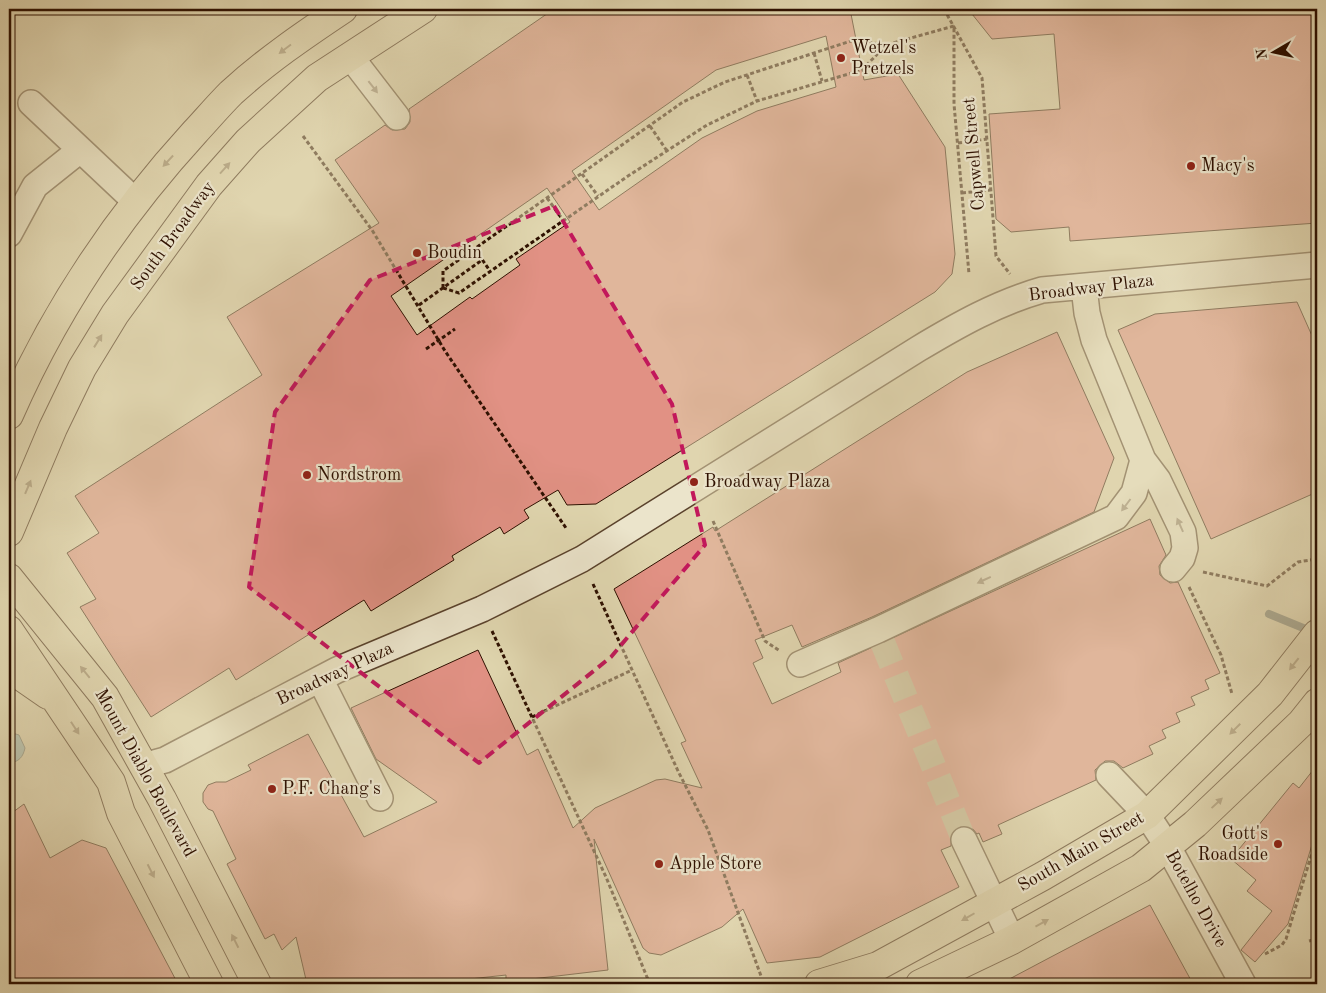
<svg xmlns="http://www.w3.org/2000/svg" width="1326" height="993" font-family="'Old Standard TT',serif">
  <rect width="100%" height="100%" fill="#e0d6af"/>
  <filter id="stains"><feTurbulence type="fractalNoise" baseFrequency=".004" numOctaves="4"/><feColorMatrix values="0 0 0 0 .2 0 0 0 0 .09 0 0 0 0 .02 0 0 0 .5 -.17"/></filter>
  <radialGradient id="worn" r=".72"><stop offset=".6" stop-color="#630" stop-opacity="0"/><stop offset="1" stop-color="#630" stop-opacity=".3"/></radialGradient>
  <path fill="#97b7b4" stroke="#6d746c" d="M9,732l10,3 6,13c-2,9 -6,14 -16,15z"/>
  <g fill="none" stroke-linecap="round" stroke-linejoin="round">
    <path stroke="#6d746c" stroke-width="8" d="M1269,614l44,18"/>
  </g>
  <path fill="#e19184" stroke="#2e1000" fill-rule="evenodd" d="M554,9h296l14,71 34,-6 47,73 10,107 -3,20 -17,18 -339,212 -29,1 -9,-15 -34,20 5,8 -25,16 -4,-7 -48,29 2,4 -83,51 -7,-11 -128,80 -7,-12 -78,49 -71,-110 16,-8 -29,-46 32,-20 -24,-37 187,-121 -35,-58 152,-94 -44,-63 50,-35 7,5 13,-1 5,-7 -1,-13zM826,36l10,51 -79,24 -55,27 -103,72 -27,-39 144,-101zM547,188l23,34 -54,37 4,6 -48,34 -2,-2 -53,38 -26,-39z
    M968,9h349v214l-247,18 -1,-14 -58,5 -15,-13 -7,-105 71,-5 -6,-75 -62,5z
    M1297,302l20,45v145l-106,47 -93,-209 37,-16z
    M1057,332l57,126 -20,54 -222,105 -70,30 -10,-22 -37,15 8,18 -10,5 19,41 69,-32 -3,-9 312,-144 16,36 -7,11 1,9 10,8 8,-1 42,91 -15,7 4,9 -18,8 4,8 -19,8 4,9 -18,8 4,8 -17,8 4,8 -30,14 -9,-7h-9l-10,9 1,10 -98,45 4,9 -19,8 -4,-9 -2,1 -5,-6 -7,-2 -8,1 -5,5 -1,14 -10,4 18,37 -139,70 -53,6 -24,-54 -21,18 -61,28 -12,-2 -6,-5 -49,-109 14,131 -102,12v-7l-82,9h-117l-11,-47 -14,13 -8,-16 -9,5 -38,-75 9,-5 -23,-48 -5,-2 -5,-7v-9l5,-8 8,-3h10l25,-12 -3,-5 60,-31 56,103 73,-35 -61,-43 -25,-51 127,-58 49,105 11,-6 35,79 22,-20 61,-28 9,-1 37,9 -21,-45 5,-2 -72,-152 99,-62 2,4 252,-159z
    M1317,765v63l-29,96 -33,38 -14,-12 31,-39 -25,-20 9,-11 -25,-21 62,-76 6,5z
    M24,804l26,54 32,-18 24,8 72,136h-169v-169z
    M1150,905l43,79h-193l49,-26z"/>
  <g fill="none" stroke-linecap="round" stroke-linejoin="round">
    <path stroke="#c5b895" stroke-width="25" stroke-dasharray="25 12" stroke-linecap="butt" d="M882,641l82,199"/>
    <g stroke="#5a422c" stroke-width="28">
      <path id="minor" d="M350,56l47,61
        M31,103l105,99
        M9,234l26,-48 45,-36
        M1084,287l3,26 7,27 49,120 15,20 25,52 2,16 -3,10 -9,11
        M800,664l78,-34 238,-113 18,-24 9,-33
        M320,679l60,119
        M143,766l22,-6 172,-90 145,-61 100,-50 336,-210c40,-24 79,-46 124,-59l275,-25
        M1109,775l38,40 21,32 75,137
        M964,840l48,100"/>
    </g>
    <g stroke="#2e1000" stroke-width="30">
      <path id="major" d="M9,415c45,-103 110,-200 186,-283 12,-13 24,-27 36,-39 35,-32 73,-58 112,-84
        M9,532l44,-104 29,-60 33,-54 94,-129 39,-44 69,-63 106,-69
        M9,578l96,119 57,102 95,185
        M9,630l102,152 10,31 88,171
        M9,672l13,5 26,18
        M819,984l59,-18 165,-90 104,-61 123,-121 47,-60
        M920,984l92,-44 129,-72 54,-44 106,-101 16,-20"/>
    </g>
    <path stroke="#2e1000" stroke-width="3" stroke-dasharray="4 2.5" stroke-linecap="butt" d="M944,9l38,69 14,178 14,18
      M814,53l8,28
      M747,75l10,26
      M650,126l17,25
      M303,136l69,94 73,121 121,177
      M958,143l29,-4
      M582,174l16,22
      M962,193l29,-3
      M547,198l16,22
      M475,249l15,22
      M443,288v-17l240,-169 42,-20 129,-42 32,5 68,-19v78l15,170
      M443,288l16,5 169,-117 79,-51 50,-24 105,-31 23,-24
      M419,305l63,-45
      M713,521l52,120 15,10
      M1203,572l64,14 31,-24 19,-3
      M593,584l85,187 30,59 53,146
      M1189,587l32,68 11,39
      M492,631l114,246 43,105
      M532,717l100,-47
      M1309,941l8,-2
      M1265,954l17,-9 4,-6 31,-103"/>
    <use href="#minor" stroke="#ebe4cb" stroke-width="25"/>
    <use href="#major" stroke="#e0d6af" stroke-width="28"/>
    <path stroke="#2e1000" stroke-width="3" stroke-dasharray="4 2.5" stroke-linecap="butt" d="M426,349l29,-20"/>
  </g>
  <defs><path id="oneway-solid" d="M-6-.8H1V-3.2L6.5 0L1 3.2V.8H-6Z" transform="scale(1.25)"/></defs>
  <g fill="#907d60">
    <use href="#oneway-solid" transform="translate(285 49) rotate(143)"/>
    <use href="#oneway-solid" transform="translate(168 161) rotate(133)"/>
    <use href="#oneway-solid" transform="translate(225 168) rotate(-48)"/>
    <use href="#oneway-solid" transform="translate(98 341) rotate(-58)"/>
    <use href="#oneway-solid" transform="translate(28 487) rotate(-67)"/>
    <use href="#oneway-solid" transform="translate(1294 664) rotate(128)"/>
    <use href="#oneway-solid" transform="translate(85 672) rotate(-129)"/>
    <use href="#oneway-solid" transform="translate(75 728) rotate(57)"/>
    <use href="#oneway-solid" transform="translate(1235 729) rotate(135)"/>
    <use href="#oneway-solid" transform="translate(1217 803) rotate(-43)"/>
    <use href="#oneway-solid" transform="translate(151 871) rotate(63)"/>
    <use href="#oneway-solid" transform="translate(968 917) rotate(150)"/>
    <use href="#oneway-solid" transform="translate(1042 923) rotate(-29)"/>
    <use href="#oneway-solid" transform="translate(235 941) rotate(-117)"/>
  </g>
  <g fill="#968570">
    <use href="#oneway-solid" transform="translate(373 87) rotate(52)"/>
    <use href="#oneway-solid" transform="translate(1126 505) rotate(127)"/>
    <use href="#oneway-solid" transform="translate(1180 525) rotate(-114)"/>
    <use href="#oneway-solid" transform="translate(984 580) rotate(155)"/>
  </g>
  <path d="M0 0H1326V993H0ZM554,206l118,198 33,141 -94,112 -132,106 -230,-176 26,-175 95,-132z" fill="#e0d6af" fill-opacity=".55" fill-rule="evenodd"/>
  <path fill="none" stroke="#c2185b" stroke-width="4" stroke-dasharray="10 6" stroke-linejoin="round" d="M554,206l118,198 33,141 -94,112 -132,106 -230,-176 26,-175 95,-132z"/>
  <g fill="#8f2418" stroke="#ebe4cb" stroke-width="2">
    <circle cx="841" cy="58" r="5"/>
    <circle cx="1191" cy="166" r="5"/>
    <circle cx="417" cy="253" r="5"/>
    <circle cx="307" cy="475" r="5"/>
    <circle cx="694" cy="482" r="5"/>
    <circle cx="272" cy="789" r="5"/>
    <circle cx="1278" cy="844" r="5"/>
    <circle cx="659" cy="864" r="5"/>
  </g>
  <g text-anchor="middle" dominant-baseline="central" stroke-width="4.5" stroke-linejoin="round" paint-order="stroke">
    <g font-size="18" fill="#2e1000" stroke="#ebe4cb" text-anchor="start">
      <text x="851" y="48">Wetzel's<tspan x="851" dy="21">Pretzels</tspan></text>
      <text x="1201" y="166">Macy's</text>
      <text x="427" y="253">Boudin</text>
      <text x="317" y="475">Nordstrom</text>
      <text x="704" y="482">Broadway Plaza</text>
      <text x="282" y="789">P.F. Chang's</text>
      <text x="1268" y="834" text-anchor="end">Gott's<tspan x="1268" dy="21">Roadside</tspan></text>
      <text x="669" y="864">Apple Store</text>
    </g>
    <g font-size="18" fill="#2e1000" stroke="#ebe4cb">
      <text transform="translate(974 154) rotate(-95)">Capwell Street</text>
      <text transform="translate(173 236) rotate(-54)">South Broadway</text>
      <text transform="translate(1091 288) rotate(-7)">Broadway Plaza</text>
      <text transform="translate(335 674) rotate(-25)">Broadway Plaza</text>
      <text transform="translate(145 773) rotate(61)">Mount Diablo Boulevard</text>
      <text transform="translate(1081 852) rotate(-30)">South Main Street</text>
      <text transform="translate(1196 899) rotate(61)">Botelho Drive</text>
    </g>
  </g>
  <rect width="1326" height="993" fill="none" stroke="#e0d6af" stroke-width="30"/>
  <rect x="10" y="10" width="1306" height="973" fill="none" stroke="#2e1000" stroke-width="2.5"/>
  <rect x="15" y="15" width="1296" height="963" fill="none" stroke="#2e1000"/>
  <g transform="translate(1274 52) rotate(261)" stroke="#ebe4cb" stroke-width="4" paint-order="stroke">
  <path d="M0-4L9 19L0 12L-9 19Z" fill="#2e1000"/>
  <text y="-8" font-size="14" font-weight="bold" text-anchor="middle" fill="#2e1000">N</text>
  </g>
  <rect width="100%" height="100%" filter="url(#stains)"/>
  <rect width="100%" height="100%" fill="url(#worn)"/>
</svg>
